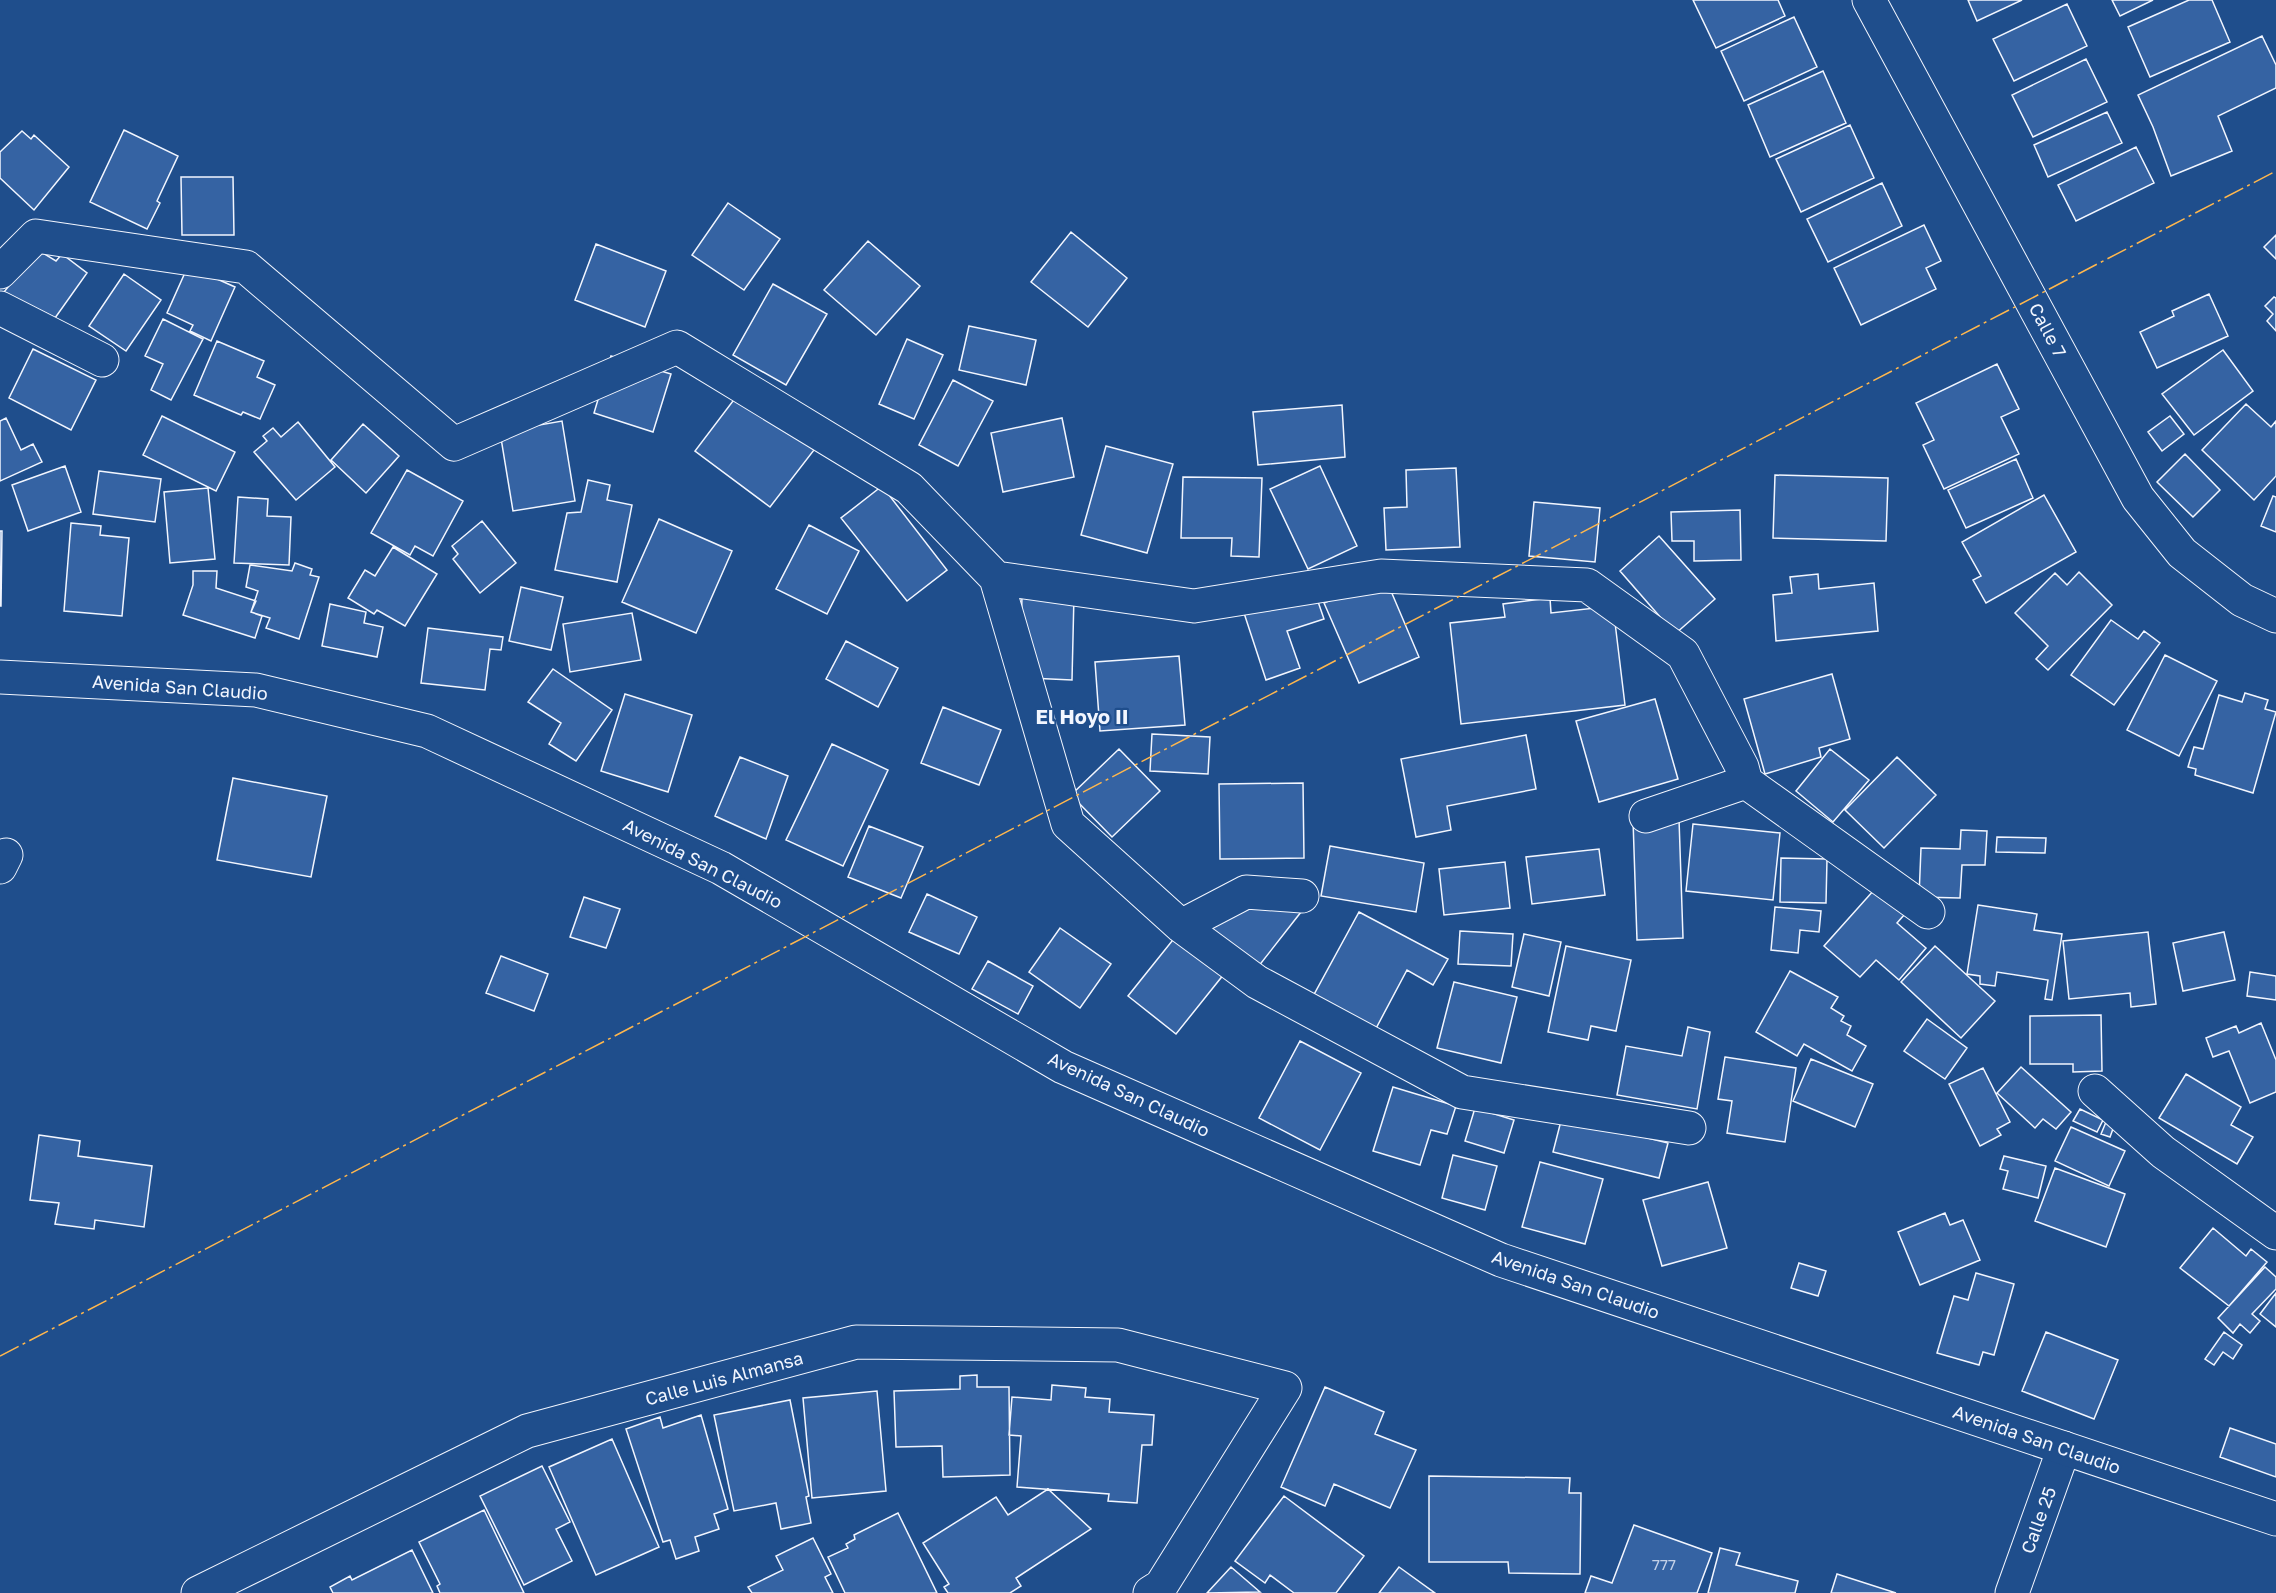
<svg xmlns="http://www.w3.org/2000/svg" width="2276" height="1593" font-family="'Golos Text',sans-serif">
  <rect width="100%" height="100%" fill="#1f4e8c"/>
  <path fill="#3563a3" stroke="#f2f6ff" stroke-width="1.5" d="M1693,0h85l7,16 -69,32z
    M1968,0h54l-45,21z
    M2112,0h41l-33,16z
    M2189,0h23l18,42 -80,35 -22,-50z
    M2067,4l20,42 -73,35 -21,-42z
    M1794,17l23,50 -73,34 -23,-50z
    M2262,36l14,29v23l-58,28 14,35 -61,25 -18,-49 -15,-32z
    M2086,59l21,43 -74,35 -21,-42z
    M1823,71l23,52 -76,34 -22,-52z
    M2107,112l15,31 -74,34 -14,-32z
    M1850,125l24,53 -73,34 -25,-53z
    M124,130l54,26 -21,45 3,2 -13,26 -57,-27z
    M22,131l9,8 3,-4 35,32 -35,43 -34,-32v-26z
    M2136,147l18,36 -78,38 -18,-36z
    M181,177h52l1,58h-52z
    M1882,183l20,43 -74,36 -21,-43z
    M728,203l52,36 -36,51 -52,-35z
    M1924,225l17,36 -15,7 10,21 -75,36 -27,-57z
    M1071,232l56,46 -39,49 -57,-45z
    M2276,235v24l-12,-12z
    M868,241l52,45 -44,49 -52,-45z
    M596,244l70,27 -21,56 -70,-27z
    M38,250l18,11 6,-7 25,19 -32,45 -51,-26z
    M188,266l47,21 -24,54 -21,-10 3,-6 -26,-12z
    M124,274l37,26 -35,51 -37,-25z
    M773,284l54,30 -41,71 -53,-30z
    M2209,294l19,42 -71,32 -17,-36 34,-16 -2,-5z
    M2274,297l2,1v33l-9,-10 6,-7 -8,-8z
    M163,319l40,20 -32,61 -20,-10 12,-26 -18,-8z
    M969,326l67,14 -10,45 -67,-15z
    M907,339l36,16 -29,64 -35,-15z
    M217,341l47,20 -7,16 18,8 -15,34 -17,-7 -2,3 -47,-20z
    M33,349l63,31 -25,50 -62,-32z
    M2223,350l30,41 -59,44 -32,-41z
    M611,356l60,18 -18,58 -59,-19z
    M1997,364l22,45 -18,8 18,37 -75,35 -21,-44 11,-5 -18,-37z
    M953,380l40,21 -35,65 -39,-21z
    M739,393l75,57 -44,57 -75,-56z
    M2246,404l25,23 5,-6v55l-22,24 -52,-50z
    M1342,405l3,52 -87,8 -5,-53z
    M162,416l73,36 -19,39 -73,-36z
    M2170,416l14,18 -22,17 -14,-19z
    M6,418l15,32 12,-6 9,18 -42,19v-60z
    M1062,418l12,59 -71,15 -12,-59z
    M562,421l13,80 -62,10 -13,-79z
    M298,422l37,45 -39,33 -42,-48 13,-11 -4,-5 10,-8 8,9z
    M363,424l36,32 -33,37 -35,-33z
    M1106,446l67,18 -26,89 -66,-18z
    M2185,454l35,36 -27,27 -36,-35z
    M2016,459l17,39 -67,30 -18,-38z
    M65,466l16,46 -53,19 -16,-46z
    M1320,466l37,80 -49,23 -38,-80z
    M1456,468l4,79 -74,3 -2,-42 23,-1 -1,-37z
    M407,470l56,31 -30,55 -18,-10 -5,9 -39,-22z
    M99,471l62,8 -6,43 -62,-8z
    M1775,475l113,3 -2,63 -113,-3z
    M1183,477l79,1 -3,79 -28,-1 1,-18h-51z
    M588,480l22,5 -3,15 25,5 -15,77 -62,-12 12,-57 14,-1z
    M882,486l65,84 -40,31 -66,-83z
    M208,488l7,71 -45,4 -6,-71z
    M2044,495l32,57 -90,51 -13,-23 8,-4 -19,-34z
    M2273,496l3,1v35l-15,-6z
    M238,497l30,2 -1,17 24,1 -2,48 -55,-2z
    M1534,502l66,6 -5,54 -66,-6z
    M1740,510l1,50 -47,1v-20h-22l-1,-29z
    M659,519l73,32 -36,82 -74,-31z
    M482,521l34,42 -36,30 -27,-34 5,-5 -6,-8z
    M71,523l30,3 -1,9 29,3 -7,78 -58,-5z
    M809,525l50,26 -32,63 -51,-25z
    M0,531h2l-1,75h-1z
    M1659,536l56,63 -40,35 -55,-63z
    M393,547l44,27 -32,52 -28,-16 -3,4 -26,-16 17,-28 10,6z
    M295,563l17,6 -2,6 9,2 -20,62 -33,-11 4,-10 -19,-6 7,-21 -12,-4 4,-22 42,6z
    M193,571h24l-1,17 40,13 -5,11 11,4 -7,22 -72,-23 10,-30z
    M2079,572l33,33 -64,65 -12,-11 12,-13 -33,-33 40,-40 12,12z
    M1818,574l1,15 55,-6 4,48 -102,10 -3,-46 19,-2 -2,-16z
    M1385,577l34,80 -60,26 -35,-80z
    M521,587l42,10 -12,53 -42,-9z
    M1314,590l10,29 -37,12 13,37 -34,12 -22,-67z
    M1022,594l52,1 -2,85 -43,-2 -8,-30z
    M1550,598l1,15 62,-7 12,99 -164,19 -11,-101 55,-6 -2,-13z
    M330,604l36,8 -2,11 19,4 -6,30 -55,-11z
    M632,613l9,47 -71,12 -7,-48z
    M2111,620l27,19 6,-8 16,12 -46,62 -43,-30z
    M428,628l75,9 -2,13 -11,-1 -5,41 -64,-7z
    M846,641l52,27 -20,39 -52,-28z
    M2165,655l52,26 -38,75 -52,-26z
    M1179,656l6,69 -85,6 -5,-69z
    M553,669l59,41 -36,51 -27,-17 12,-21 -33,-21z
    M1832,674l18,65 -31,9 2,9 -56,17 -21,-75z
    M2245,693l23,7 -3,9 11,3 -23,81 -58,-18 1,-6 -8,-2 6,-20 9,2 16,-54 23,7z
    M625,694l67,21 -24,77 -67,-21z
    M1655,699l23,80 -79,23 -23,-81z
    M943,707l58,23 -22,55 -58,-22z
    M1152,734l58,3 -2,37 -58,-3z
    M1526,735l10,54 -89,17 4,24 -35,7 -15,-78z
    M832,744l56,26 -45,96 -57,-26z
    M1119,749l41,42 -48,46 -41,-42z
    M1830,749l39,31 -36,42 -37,-31z
    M740,757l48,19 -22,63 -51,-23z
    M1897,757l39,38 -52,53 -39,-38z
    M233,778l94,18 -16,81 -94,-17z
    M1303,783l1,75 -84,1 -1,-75z
    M1679,819l4,119 -46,2 -4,-120z
    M1693,824l87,9 -7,67 -87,-9z
    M869,826l54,21 -22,51 -53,-21z
    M1961,830l26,1 -2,34h-23l-2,33 -41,-1 2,-49 39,1z
    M1997,837l49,1 -1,15 -49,-1z
    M1330,846l94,17 -8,49 -95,-16z
    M1599,849l6,46 -73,9 -6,-47z
    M1781,858l46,1 -1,44 -46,-1z
    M1505,862l5,46 -66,7 -5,-46z
    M1874,890l30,25 -7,8 29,25 -27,32 -23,-20 -16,17 -36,-31z
    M927,894l50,23 -18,37 -50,-22z
    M1252,895l49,17 -43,55 -50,-40z
    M584,897l36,12 -14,39 -36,-11z
    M1978,905l59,9 -3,16 28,4 -10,66 -7,-1 3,-19 -51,-8 -2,14 -15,-2v-8l-13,-2z
    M1775,907l46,4 -2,21 -19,-2 -2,23 -27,-3z
    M1359,912l89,47 -15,26 -26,-15 -34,64 -62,-34z
    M1060,928l51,36 -31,44 -51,-36z
    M1460,931l53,3 -2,32 -53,-2z
    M2148,932l8,72 -25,3 -1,-14 -61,6 -6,-58z
    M2224,932l11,48 -52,11 -10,-48z
    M1524,934l37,8 -12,54 -37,-9z
    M1176,936l48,38 -48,60 -48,-38z
    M1566,946l65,14 -15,71 -25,-5 -3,14 -40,-8z
    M1935,946l60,55 -34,37 -60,-56z
    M501,956l47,18 -14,37 -48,-18z
    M988,961l45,25 -15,28 -46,-25z
    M1790,971l48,26 -7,11 13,8 -3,5 10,5 -4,9 19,11 -14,25 -48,-27 -7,12 -41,-24z
    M2250,972l26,4v24l-29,-4z
    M1454,982l63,15 -16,66 -64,-15z
    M2101,1015l1,56 -29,1v-8h-43v-48z
    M1927,1019l40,29 -22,31 -41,-28z
    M2261,1023l15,37v32l-26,11 -21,-52 -16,6 -7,-19 30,-12 3,7z
    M1688,1027l22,5 -13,77 -80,-14 9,-49 56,10z
    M1300,1041l61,32 -41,77 -61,-32z
    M1725,1057l71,11 -11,74 -58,-9 5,-32 -14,-2z
    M1811,1059l62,25 -18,43 -62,-26z
    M2021,1067l50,45 -15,17 -13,-10 -8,9 -38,-35z
    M1983,1068l27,54 -13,7 4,6 -21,11 -31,-62z
    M2186,1074l55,33 -10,18 22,12 -16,27 -78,-46z
    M1393,1087l63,19 -9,28 -16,-4 -11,35 -47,-14z
    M1475,1108l39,12 -10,33 -39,-12z
    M2080,1109l23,11 -6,12 -24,-11z
    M1562,1117l106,26 -9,35 -106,-26z
    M2106,1122l8,4 -4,11 -9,-3z
    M2071,1127l54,24 -16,35 -54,-25z
    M39,1135l41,6 -2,15 74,10 -8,61 -49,-7 -1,9 -39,-5 4,-21 -29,-3z
    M1453,1155l44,11 -12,44 -43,-12z
    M2004,1156l42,10 -8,32 -35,-9 5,-18 -8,-2z
    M1540,1162l63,17 -18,65 -63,-17z
    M2055,1168l70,26 -19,53 -71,-26z
    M1708,1182l19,66 -65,18 -19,-66z
    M1945,1213l5,12 13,-5 17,40 -60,25 -22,-53z
    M2213,1228l33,28 5,-7 16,13 -38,44 -49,-38z
    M1799,1263l27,8 -8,25 -27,-8z
    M2265,1267l11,10v12l-24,25 8,7 -10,12 -10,-9 -7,9 -15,-15z
    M1976,1273l38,11 -20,71 -11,-3 -4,13 -42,-12 17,-57 14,4z
    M2276,1293v34l-16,-13z
    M2046,1332l72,28 -24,59 -72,-28z
    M2224,1332l18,13 -9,14 -10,-7 -9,13 -9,-6z
    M977,1375v12h32l1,88 -67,2 -1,-31 -46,1 -2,-56 66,-2v-13z
    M1052,1385l34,3 -1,9 25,2 -1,13 45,3 -2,30h-10l-5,58 -29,-2 1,-7 -92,-7 4,-51 -12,-1 3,-38 39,3z
    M1325,1387l59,25 -9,22 41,16 -26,58 -56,-24 -9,22 -44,-19z
    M877,1391l9,100 -74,7 -9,-100z
    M790,1400l19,96 -3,1 5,26 -30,6 -5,-26 -42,8 -20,-96z
    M701,1415l27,94 -14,5 5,15 -24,8 4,14 -23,8 -6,-19 -7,2 -37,-113 34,-12 3,11z
    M2230,1428l46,16v33l-56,-20z
    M612,1439l47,108 -63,28 -47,-108z
    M542,1466l28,56 -14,7 16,32 -48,24 -44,-89z
    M1429,1476l141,2 -1,15h12l-1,81 -71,-1 -1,-11h-79z
    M1048,1489l43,40 -75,49 5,8 -11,7h-62l-4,-6 5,-3 -26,-41 73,-46 12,18z
    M1284,1496l80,60 -28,37h-42l-24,-18 -5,8 -30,-22z
    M484,1510l40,83h-84l-3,-7 3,-2 -21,-42z
    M898,1513l39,80h-92l-17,-36 20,-9 -2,-4 9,-5 -1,-4z
    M1634,1525l78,28 -15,40h-112l6,-17 21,7z
    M813,1538l18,36 -6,3 8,16h-81l-4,-6 35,-17 -7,-14z
    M1720,1548l20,5 -4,12 62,16 -3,12h-87z
    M412,1550l21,43h-100l-3,-6 20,-11 2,4z
    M1231,1567l29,25 -53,1z
    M1399,1567l36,26h-56z
    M1837,1574l59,19h-65z"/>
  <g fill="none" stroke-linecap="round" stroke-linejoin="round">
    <g stroke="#f2f6ff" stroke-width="35">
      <path id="minor" d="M1869,0l269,498 44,55 60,47 34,16
        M0,272l36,-36 210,31 208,177 223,-97 232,141 87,90 198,28 187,-30 206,9 96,69 59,113 4,15
        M0,308l102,52
        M996,578l72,246 113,102 76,56 205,110 227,36
        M1646,816l100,-34 182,130
        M0,867l6,-12
        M1181,926l65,-34 56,4
        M2095,1091l68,61 113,81
        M198,1593l329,-162 329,-89 262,3 167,43 -124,198 -11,7
        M2012,1593l52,-145"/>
    </g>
    <g stroke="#f2f6ff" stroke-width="35">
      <path id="tertiary" d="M0,677l256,13 171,41 294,137 342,199 438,193 775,259"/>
    </g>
    <use href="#minor" stroke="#1f4e8c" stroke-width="33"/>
    <use href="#tertiary" stroke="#1f4e8c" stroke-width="33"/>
    <path stroke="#ffb74d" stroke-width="1.5" stroke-dasharray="21 4.5 3 4.5" stroke-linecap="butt" d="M0,1356l2276,-1185"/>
  </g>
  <g text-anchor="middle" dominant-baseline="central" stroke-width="4.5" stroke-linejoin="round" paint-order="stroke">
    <g font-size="15" fill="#c3d1e8">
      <text x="1664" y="1564">777</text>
    </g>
    <g font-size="18" fill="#f2f6ff" stroke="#1f4e8c">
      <text transform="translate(2048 330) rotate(62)">Calle 7</text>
      <text transform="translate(180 687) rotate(4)">Avenida San Claudio</text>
      <text transform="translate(703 863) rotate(27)">Avenida San Claudio</text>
      <text transform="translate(1129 1094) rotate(25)">Avenida San Claudio</text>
      <text transform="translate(1576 1284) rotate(19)">Avenida San Claudio</text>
      <text transform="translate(724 1378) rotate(-15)">Calle Luis Almansa</text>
      <text transform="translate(2037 1439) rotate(19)">Avenida San Claudio</text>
      <text transform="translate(2038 1520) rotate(-70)">Calle 25</text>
    </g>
    <g font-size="20" font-weight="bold" fill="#f2f6ff" stroke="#1f4e8c">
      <text x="1082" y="716">El Hoyo II</text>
    </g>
  </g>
</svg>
